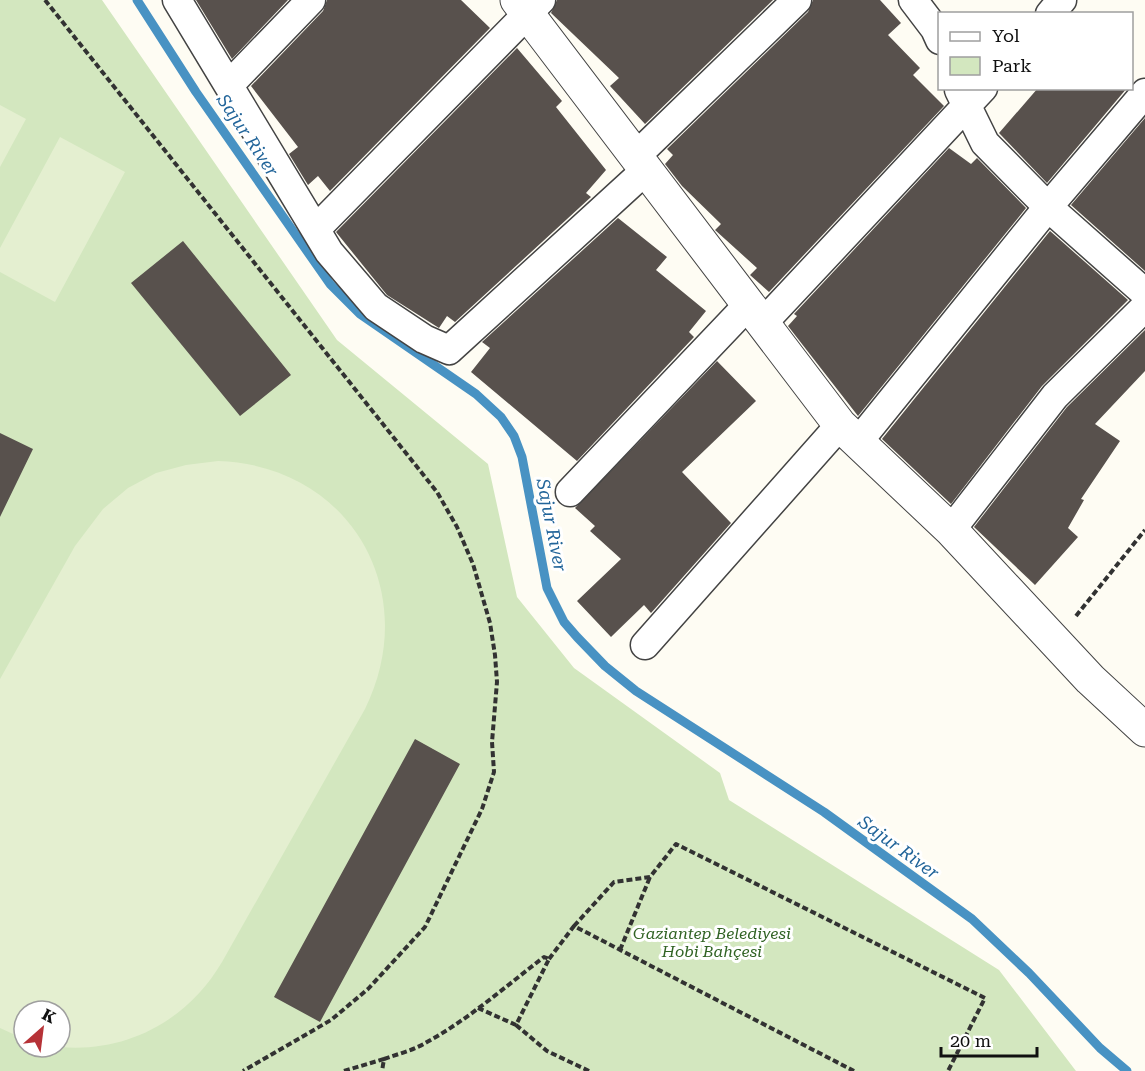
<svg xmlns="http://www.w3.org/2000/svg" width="1145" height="1071" font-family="'Roboto Serif',serif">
  <rect width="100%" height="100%" fill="#fefcf3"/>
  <path fill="#d3e7bf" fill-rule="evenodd" d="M0,0h102l235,340 151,124 29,133 57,71 146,105 9,27 270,170 77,101h-1076zM24,1011h36v36h-36z"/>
  <path fill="#e4efd0" d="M0,105l26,14 -26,48z
    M60,137l65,35 -70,130 -55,-30v-24z
    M218,461c131,4 205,130 147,248l-143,253c-34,58 -95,91 -162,85v-36h-36v28l-24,-11v-349l75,-133 28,-37 25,-21 28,-15 30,-8z"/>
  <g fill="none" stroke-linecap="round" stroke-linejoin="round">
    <path stroke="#4892c3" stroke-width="9" d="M137,0l59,92 134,192 30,30 116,80 25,23 13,19 8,21 25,131 17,34 13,15 28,29 31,25 188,121 148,107 57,54 71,75 27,23"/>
  </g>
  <path fill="#58514d" d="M196,0h92l-56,59z
    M327,0h134l29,28 -160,163 -12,-15 -10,9 -19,-31 9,-7 -47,-61 72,-75z
    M557,0h216l-128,124 -35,-38 9,-8 -68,-65z
    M813,0h67l21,23 -13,12 32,33 -7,7 31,31 -175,186 -19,-17 7,-7 -42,-38 6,-6 -39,-38 -17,-22 8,-9 -6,-6 141,-137z
    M517,48l45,53 -6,6 50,63 -20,23 5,4 -136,125 -8,-6 -8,12 -52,-33 -51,-63z
    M1038,88h89l-80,95 -48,-50z
    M1145,118v153l-74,-66z
    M949,148l22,16 6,-6 49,50 -168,208 -70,-90 9,-10 -3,-2z
    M618,218l49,39 -11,13 50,41 -17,21 5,5 -117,124 -106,-89 19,-24 -8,-6z
    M1050,231l78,69 -86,86 -91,118 -69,-65z
    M183,241l108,134 -51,41 -109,-133z
    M1145,330v41l-50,53 25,17 -39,58 3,1 -16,28 10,9 -43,48 -61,-58 93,-120z
    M717,361l39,40 -74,71 49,51 -80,90 -7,-8 -33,32 -34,-36 44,-42 -31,-28 5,-5 -20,-18z
    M0,433l33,16 -33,68z
    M415,739l45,25 -140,258 -46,-25z"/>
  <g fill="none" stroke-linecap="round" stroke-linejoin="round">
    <g stroke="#434343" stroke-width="31">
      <path id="minor" d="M177,0l152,252 47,55 48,32 25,11 198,-181
        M913,0l22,29 5,11
        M1050,14l12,-14
        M229,85l82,-85
        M959,90l26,53 63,64 97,86
        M636,156l161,-156
        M316,229l225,-229
        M762,324l221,-236
        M858,442l190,-235 97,-114
        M570,492l178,-187
        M951,530l104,-134 90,-89
        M645,645l195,-220"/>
    </g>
    <g stroke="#434343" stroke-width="35">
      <path id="tertiary" d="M517,0l323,425 111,105 139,149 55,51"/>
    </g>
    <path stroke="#323232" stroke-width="4" stroke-dasharray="6 3" stroke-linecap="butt" d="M45,0l392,492 20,35 16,37 17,59 5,32 2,27 -5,60 2,30 -12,37 -57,118 -57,62 -37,31 -88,51
      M1076,616l69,-86
      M574,926l40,-44 36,-5 26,-33 309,154 -37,73
      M620,950l30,-73
      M549,959l25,-33 280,145
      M516,1025l31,26 42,20
      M384,1059c14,-5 30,-9 43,-17 42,-23 79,-56 117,-85l5,2 -33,66 -38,-17
      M344,1071l40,-12 -2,12"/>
    <use href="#minor" stroke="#fff" stroke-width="28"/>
    <use href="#tertiary" stroke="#fff" stroke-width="33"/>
  </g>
  <g text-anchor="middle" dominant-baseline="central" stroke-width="6" stroke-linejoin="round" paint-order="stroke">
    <g font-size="16" font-style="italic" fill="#316324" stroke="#fff">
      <text x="712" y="933">Gaziantep Belediyesi<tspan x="712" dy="18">Hobi Bahçesi</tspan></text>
    </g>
    <g font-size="18" font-style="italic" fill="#216499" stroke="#fff">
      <text transform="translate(248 135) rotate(56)">Sajur River</text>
      <text transform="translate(552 525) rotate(79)">Sajur River</text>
      <text transform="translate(899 847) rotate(36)">Sajur River</text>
    </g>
  </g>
  <rect x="938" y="12" width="195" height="78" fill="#ffffff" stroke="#9f9f9f" stroke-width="1.5"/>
  <rect x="950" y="32" width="30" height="9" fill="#ffffff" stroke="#9f9f9f" stroke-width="1.5"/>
  <text x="992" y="42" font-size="18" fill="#101010">Yol</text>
  <rect x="950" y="57" width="30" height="18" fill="#d3e7bf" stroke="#9f9f9f" stroke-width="1.5"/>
  <text x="992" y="72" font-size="18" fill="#101010">Park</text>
  <g transform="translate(42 1029) rotate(28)"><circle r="28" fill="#ffffff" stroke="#9f9f9f" stroke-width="1.5"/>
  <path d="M0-4.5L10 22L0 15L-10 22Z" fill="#b63237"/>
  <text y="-9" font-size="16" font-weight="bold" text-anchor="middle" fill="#101010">K</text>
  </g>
  <path d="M941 1047v9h96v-9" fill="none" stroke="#101010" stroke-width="3"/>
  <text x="950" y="1047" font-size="18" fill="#101010" stroke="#ffffff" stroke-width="4.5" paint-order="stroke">20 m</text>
</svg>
